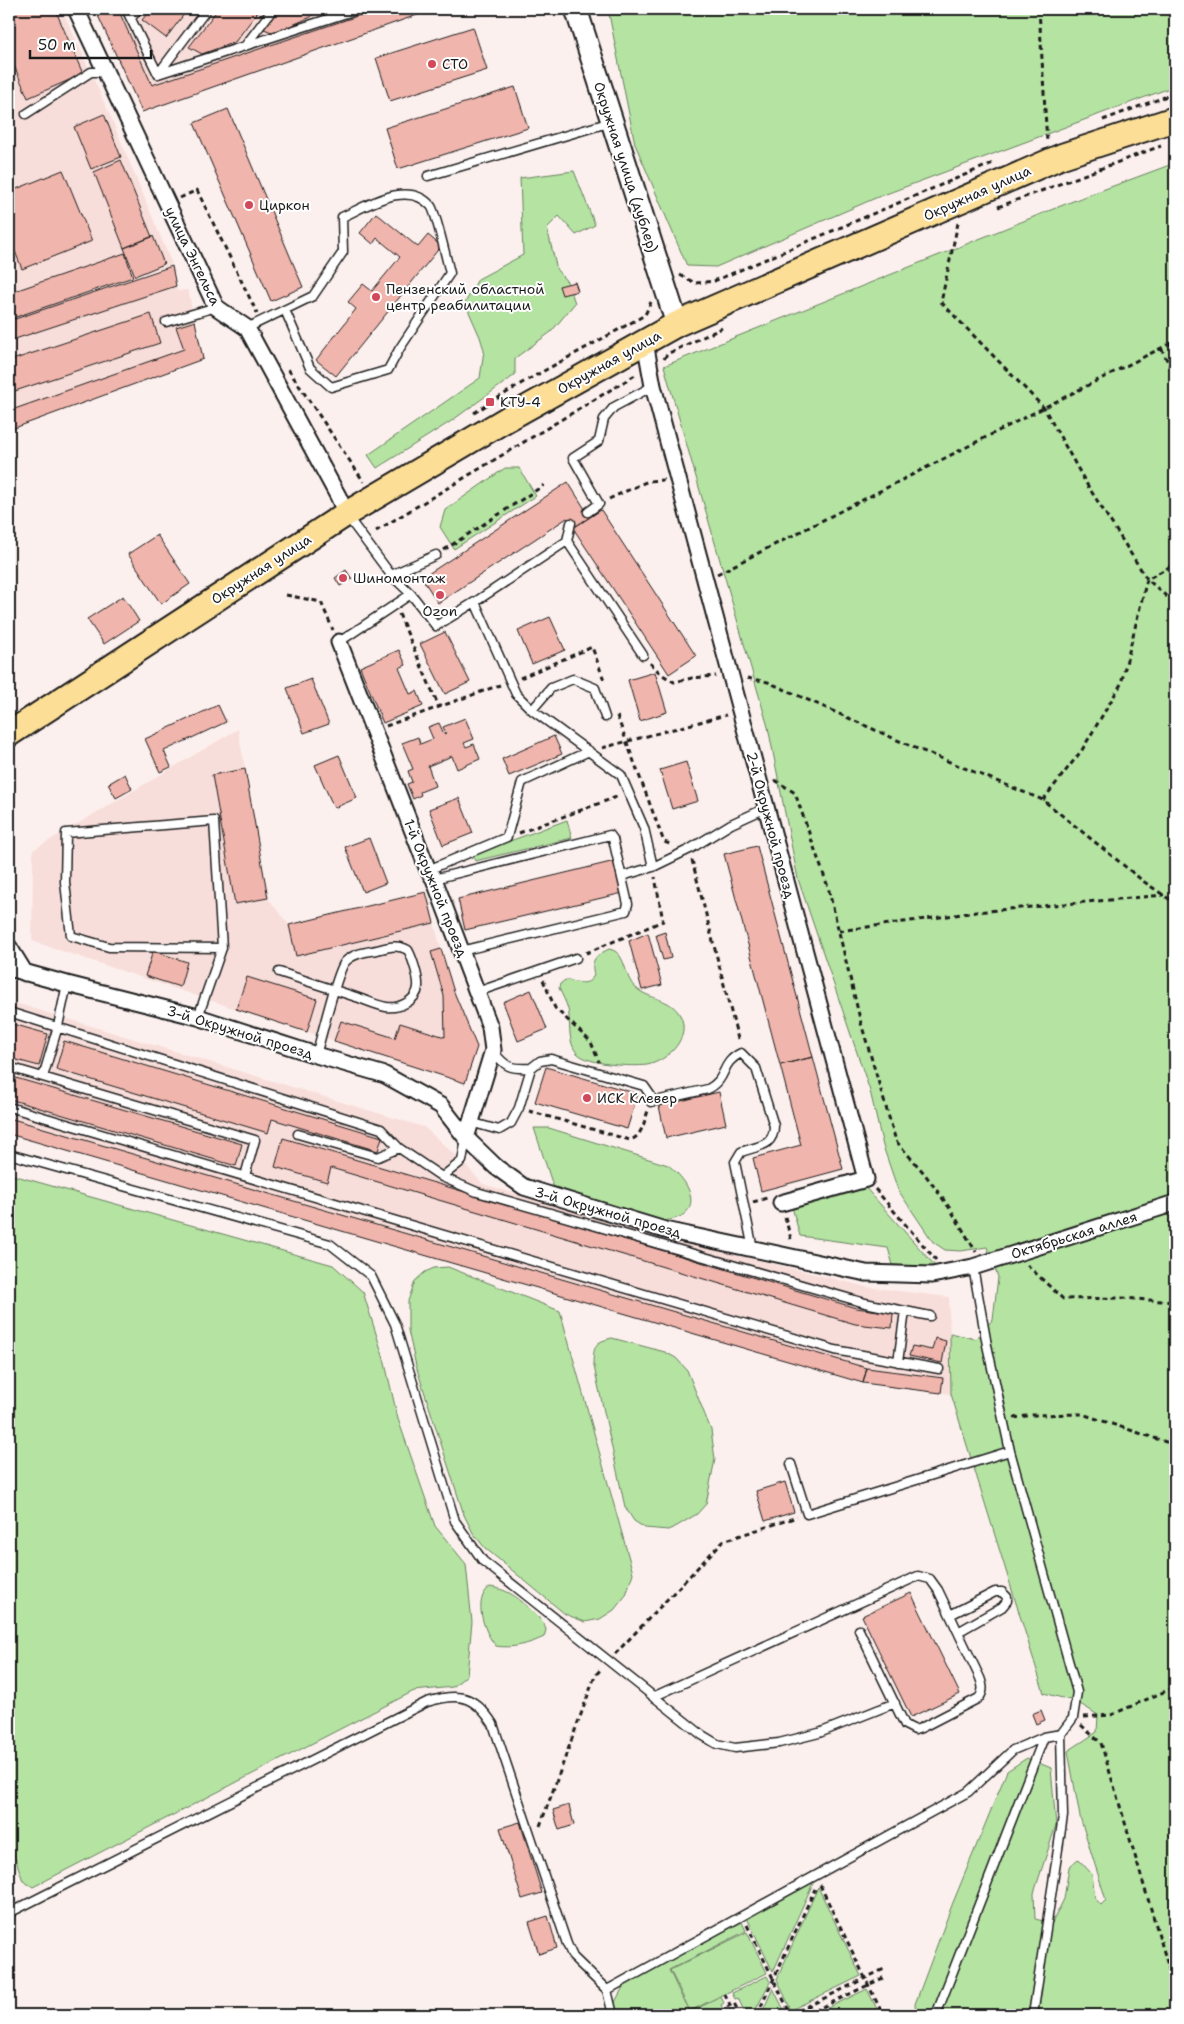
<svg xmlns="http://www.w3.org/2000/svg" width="1184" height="2024" font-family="'Shantell Sans',sans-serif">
  <rect width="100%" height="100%" fill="#fcf0ee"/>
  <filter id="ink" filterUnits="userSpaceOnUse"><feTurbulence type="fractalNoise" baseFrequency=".02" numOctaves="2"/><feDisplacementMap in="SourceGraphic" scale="10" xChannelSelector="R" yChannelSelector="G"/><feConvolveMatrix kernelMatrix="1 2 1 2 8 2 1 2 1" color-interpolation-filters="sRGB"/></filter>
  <g filter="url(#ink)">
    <path fill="#f8deda" d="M9,9h53l48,106 62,149 -105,37 105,-35 5,25 11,-1 15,69 -194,71z
      M95,9h339l-292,103z
      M238,729l30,169 21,27 137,-33 15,57 13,43 23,55 -12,36 -229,-74 -204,-68 1,-91z
      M9,1001l415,126 38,34 21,23 178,52 206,51 82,10 2,97 -88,-11 -854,-249z"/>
    <path fill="#b4e3a2" stroke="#68805f" d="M608,9h567v77l-297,111 -162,70 -29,-1 -52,-122z
      M1175,163v1852h-259l-1,-11 37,-99 55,-134 20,-13 24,10 5,57 -22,68 1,26 17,4 12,-24 5,-32 9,-8 14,15 3,24 6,7 5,-5 -26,-83 -12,-66 29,-19 1,-17 -21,-13 -33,-9 -93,-299 -1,-61 26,6 17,-20 5,-42 -11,-30 -26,4 -16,-1 -12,-8 -35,-52 -15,-44 -13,-55 -72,-212 -30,-152 -104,-361 414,-167z
      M574,171l21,54 -19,10 -17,-19 -12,12 10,42 11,13 7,20 -24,29 -36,26v17l-65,47 -73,46 -9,-13 112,-77 4,-28 -4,-13 -15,-34 13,-24 45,-24 -3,-77z
      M505,468h14l17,28 -82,53 -14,-22 5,-17z
      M567,820l5,18 -97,23 -3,-6z
      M609,949c18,3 14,27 26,38 13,13 35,10 45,28 12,22 -12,46 -33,50 -15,2 -59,0 -70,-12 -10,-11 -6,-30 -9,-44 -2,-7 -6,-14 -9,-21l1,-4 5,-4c11,1 23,8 29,-5 -4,-15 2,-20 15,-26z
      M534,1128h15l119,37c31,24 34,57 -13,56l-102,-35z
      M9,1174l324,91 30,27 21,67 14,60 37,107 31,38 6,58 -5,53 -14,12 -39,4 -381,196 -10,-6 -14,-41z
      M864,1186l73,82 -44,-3 -5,-17 -88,-12 -8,-29z
      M448,1267l112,44 73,262 -7,22 -12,15 -14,9 -15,3 -20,-8 -80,-66 -12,-15 -9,-18 -48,-149 -8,-36v-29l7,-20 10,-9 9,-4z
      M612,1338l53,14 11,6 11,12 24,60 4,29 -9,45 -9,10 -20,12 -9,4 -23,-2 -11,-7 -9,-14 -32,-145c1,-17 2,-20 19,-24z
      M490,1587c25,3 37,20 54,36l2,7 -2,7c-15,7 -32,12 -48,9 -12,-13 -24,-47 -6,-59z
      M814,1881l-41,91 -26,-54z
      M818,1887l43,89 -70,34 -14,-31z
      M742,1922l4,9 -77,39 20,42 32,-15 3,6 -3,2 5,10h-109l-3,-11 10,-19z
      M747,1932l20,41 -77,38 -20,-41z
      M767,1976l3,6 -17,33h-10l-1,-2 2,-2 -6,-13 -3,1 -3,-6z
      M773,1988l13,26 -4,1h-21z
      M867,1989l13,26h-67z"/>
    <path fill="#f0b5ac" stroke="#1c1c1c" d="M9,9h46l28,65 -55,24 -19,-44z
      M95,9h23l34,76 226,-76h56l-292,103z
      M151,9h37l-22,29 -24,-18z
      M218,9h42l-25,33 -33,12 -13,-7z
      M279,9h38l-6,8 -37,16 -10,-4z
      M473,27l14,43 -97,31 -14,-43z
      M515,87l13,41 -130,41 -13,-41z
      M228,109l75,178 -32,14 -77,-178z
      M104,114l17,43 -30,12 -17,-42z
      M121,160l31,77 -28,11 -30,-76z
      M63,170l29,71 -70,28 -13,-33v-44z
      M376,213l42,34 10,-12 13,11 -105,130 -20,-16 40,-51 -8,-7 15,-18 9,7 28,-34 -23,-19 -4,6 -13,-11z
      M153,236l11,28 -29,12 -11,-28z
      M125,253l8,24 -123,42 -1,-26z
      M172,266l4,20 -167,55v-20z
      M575,282l3,9 -16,4 -3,-9z
      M151,314l9,29 -151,50v-32z
      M195,321l8,38 -194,71v-19l175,-62 -8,-22z
      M568,482l22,35 -17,11 -6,-10 -129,85 -16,-25z
      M601,510l95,146 -27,18 -96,-146z
      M157,535l33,49 -29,20 -33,-50z
      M346,570l6,9 -12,7 -5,-8z
      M123,596l16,25 -35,23 -17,-25z
      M550,617l15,33 -33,14 -14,-33z
      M445,632l25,50 -25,12 -25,-50z
      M399,650l7,15 -7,3 11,26 7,-3 6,15 -40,17 -23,-56z
      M655,672l12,40 -27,9 -12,-41z
      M311,679l18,45 -25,9 -17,-45z
      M218,705l8,17 -62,29 7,16 -11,5 -15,-33z
      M465,718l9,21 -10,4 2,4 8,-3 6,15 -23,10 -5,-13 -24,10 7,20 -15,6 1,3 -8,4 -6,-15 5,-2 -4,-11 5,-2 -11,-26 16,-6 2,7 13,-5 -5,-12 11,-4 5,11 2,-1 -3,-6z
      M554,736l8,18 -53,22 -7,-17z
      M339,755l18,43 -23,10 -19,-43z
      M686,762l12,39 -26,8 -12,-39z
      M245,769l23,129 -33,6 -23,-129z
      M125,774l7,15 -16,9 -8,-14z
      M459,798l14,35 -30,12 -14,-36z
      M369,838l17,45 -23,9 -18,-45z
      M757,846l56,211 -33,8 -56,-211z
      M615,861l8,32 -158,37 -7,-31z
      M426,892l8,31 -138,33 -7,-31z
      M665,932l6,26 -8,2 -7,-25z
      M648,933l14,52 -20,5 -13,-49z
      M441,949l13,43 23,55 -12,36 -131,-42 7,-20 54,17 5,-15 45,14 -1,-41 -13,-44z
      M153,951l34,11 -7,25 -35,-11z
      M247,977l70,22 -10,33 -71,-23z
      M531,990l16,39 -29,12 -15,-39z
      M9,1023l39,11 -9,32 -30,-8z
      M64,1041l318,96 -4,14 -106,-32 -4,14 -212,-64z
      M813,1057l30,112 -82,22 -8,-33 48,-13 -21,-80z
      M546,1067l92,27 -11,35 -92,-27z
      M9,1076l233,68 -6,22 -227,-67z
      M719,1092l7,32 -60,14 -7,-32z
      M9,1118l858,250 -4,15 -854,-249z
      M283,1138l573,170 37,5 -1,15 -37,-4 -524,-156 -4,14 -52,-15z
      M935,1338l11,3 -4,22 -33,-7 3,-10 20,4z
      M867,1368l76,10 -2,15 -78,-10z
      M785,1482l9,30 -29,9 -9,-30z
      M911,1593l49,101 -49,23 -49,-101z
      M1041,1710l4,10 -9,4 -4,-10z
      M569,1805l5,20 -15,5 -6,-20z
      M520,1822l22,71 -20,6 -22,-71z
      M548,1916l9,32 -18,6 -10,-32z"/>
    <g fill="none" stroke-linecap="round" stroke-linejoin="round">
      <g stroke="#1c1c1c" stroke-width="11">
        <path id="lane" d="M126,9l32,65 201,-65
          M131,18l7,-9
          M328,19l8,-10
          M245,46l28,-37
          M158,74l49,-65
          M26,114l65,-42h14
          M428,176l183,-54
          M166,322l50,-15
          M247,328l66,-32 30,-44 -1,-35c25,-11 66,-38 89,-11 5,6 16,56 19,67l-50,75 -12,22 -57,17 -21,-19 -25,-58
          M588,512l11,-8 -26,-46 26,-17 5,-22 10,-12 39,-21
          M347,516l44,59 20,19 25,32 39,-24 41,92 16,16 89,65 23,53 9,39
          M567,541l4,-18
          M391,575l45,-20
          M475,602l92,-61 76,114
          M339,642l72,-48
          M532,710l19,-22 22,-9 22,9 10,29
          M428,870l79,-33 15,-55 67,-31
          M622,876l31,-9 37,-18 41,-25 35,-16
          M434,879l176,-44 3,4 15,65 -2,7 -165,40
          M279,972c24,8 49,16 74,24 10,3 22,9 33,11 12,2 31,-6 32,-20 1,-9 -6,-30 -10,-37 -11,-6 -19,-3 -31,0 -10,2 -24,3 -32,12 -8,9 -24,77 -29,93
          M477,992l99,-34
          M9,1012l372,117 18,19
          M198,1017l24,-69 -8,-127 -148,12 -1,49 6,54 38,11 113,1
          M493,1051c13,17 18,18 38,17
          M9,1067l246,73 -10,36
          M43,1077l15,-51 9,-42
          M9,1107l826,243 104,19
          M470,1122l29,8 12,-7 8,-15 12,-40 9,-7 11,-2 93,27 7,10v6l57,-13c21,-11 11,-25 33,-36l15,15 18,58c0,21 -17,20 -33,26l-6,10 18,87
          M298,1134l80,23 21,-9 43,29 35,15 388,111 65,13
          M9,1154l321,90 41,32 24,48 60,197 28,40 219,174 15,9 18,4 44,-5 40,-10 76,-30
          M442,1177l20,-16 4,-22
          M973,1267l14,78 23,106 67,241 -4,26 -12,16 2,82 -30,199
          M898,1362l7,-51
          M791,1464l16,50 203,-63
          M950,1615l45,-23h7l5,5v4l-5,6 -44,25
          M653,1697l265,-121 12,3 8,11 42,88c3,8 4,13 -1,20l-58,30 -6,2 -10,-5 -46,-95
          M9,1913l418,-211c32,-10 47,-7 66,22l74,220 6,13 34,33
          M613,2015l-6,-25 361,-198 45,-42 31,-13 17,-3
          M936,2015l108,-278"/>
      </g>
      <g stroke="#1c1c1c" stroke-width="19">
        <path id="street" d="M76,9l140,298 31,21 91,168 8,18
          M645,342l8,44 213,793 -85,24
          M339,642l89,228 6,9 56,148 3,23 -27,88
          M9,947l16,26
          M9,968l58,16 131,33 118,38 69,20 56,31 25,32 30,29 28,20 141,43 201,43 66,2 41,-8 202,-64"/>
      </g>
      <g stroke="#1c1c1c" stroke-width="25">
        <path id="secondary" d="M576,9l101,315"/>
      </g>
      <g stroke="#1c1c1c" stroke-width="28">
        <path id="primary" d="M9,734l337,-220 161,-95 170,-95 385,-168 113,-37"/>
      </g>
      <path stroke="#1c1c1c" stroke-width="3" stroke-dasharray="5 4" stroke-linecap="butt" d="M1039,9l8,134
        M1103,120l72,-27
        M180,198l17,-8 60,123
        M998,207l163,-61
        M958,223l-17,79 103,106 42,75 61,96 28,25
        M680,275l15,8 19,-2 279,-118
        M1161,348l14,28
        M664,359l3,-5 55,-26
        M288,369l76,113
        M474,413l48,-30 123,-68 6,-13
        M609,499l39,-18 16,-1
        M376,531l261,-157
        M444,550l100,-65
        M717,574l458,-233
        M286,595l35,7 12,28
        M399,614l40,93
        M650,663l11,11 13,8 18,-4 24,-2
        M520,678l72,-31 12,33
        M747,678l21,4 145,65 130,53 100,81 32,22
        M617,716l47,126 9,3
        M386,726l114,-41
        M602,748l124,-33
        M775,780l20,13 33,94 33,136 35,118 28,32 27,37 25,42
        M1043,800l39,-50 39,-66 26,-105 28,-15
        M519,833l100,-37
        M692,860l47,183
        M839,931l137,-19 188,-17
        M586,953l77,-32 -8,-44
        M543,980l12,28 36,34 8,20
        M529,1111l101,29c12,-3 14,-19 18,-29
        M875,1189l61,71
        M753,1202l14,-4
        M785,1217l7,26
        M1027,1265l36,34 60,-1 52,4
        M1014,1418l18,-3 50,-1 93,31
        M615,1654l108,-113 74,-24
        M1084,1717l27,-2 64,-28
        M1081,1725l20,18 72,239 2,15
        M540,1826l55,-150 6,-7
        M820,1885l63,130
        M747,1925l44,90
        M725,1994l5,11
        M731,2015l-4,-8 7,-4 6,12
        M757,2015l58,-126
        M790,2015l94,-46
        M806,2015l81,-39"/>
      <use href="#lane" stroke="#fff" stroke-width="8"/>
      <use href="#street" stroke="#fff" stroke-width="15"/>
      <use href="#secondary" stroke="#fff" stroke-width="21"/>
      <use href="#primary" stroke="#fcde96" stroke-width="24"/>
    </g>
  </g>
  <g fill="#d1495b" stroke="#fff" stroke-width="2">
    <circle cx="432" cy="64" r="5"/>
    <circle cx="249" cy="205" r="5"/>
    <circle cx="376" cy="297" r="5"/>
    <rect x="485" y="397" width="10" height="10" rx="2.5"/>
    <circle cx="343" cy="578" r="5"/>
    <circle cx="440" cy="595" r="5"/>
    <circle cx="587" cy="1098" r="5"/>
  </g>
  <g text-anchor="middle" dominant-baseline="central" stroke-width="4" stroke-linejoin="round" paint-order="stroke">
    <g font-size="14" fill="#1c1c1c" stroke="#fff" text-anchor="start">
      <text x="442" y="64">СТО</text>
      <text x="259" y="205">Циркон</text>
      <text x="386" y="289">Пензенский областной<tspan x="386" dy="16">центр реабилитации</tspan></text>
      <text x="500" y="402">КТУ-4</text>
      <text x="353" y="578">Шиномонтаж</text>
      <text x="440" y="611" text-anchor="middle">Ozon</text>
      <text x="597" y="1098">ИСК Клевер</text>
    </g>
    <g font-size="14" fill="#1c1c1c" stroke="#fff">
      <text transform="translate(626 167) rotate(72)">Окружная улица (дублер)</text>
      <text transform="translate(977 193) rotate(-24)">Окружная улица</text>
      <text transform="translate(193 256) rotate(64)">улица Энгельса</text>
      <text transform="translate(609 362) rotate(-29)">Окружная улица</text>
      <text transform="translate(261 569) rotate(-33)">Окружная улица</text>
      <text transform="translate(771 825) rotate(75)">2-й Окружной проезд</text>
      <text transform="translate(436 888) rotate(68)">1-й Окружной проезд</text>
      <text transform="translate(240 1032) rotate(17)">3-й Окружной проезд</text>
      <text transform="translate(608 1212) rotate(16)">3-й Окружной проезд</text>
      <text transform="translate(1074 1235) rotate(-17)">Октябрьская аллея</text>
    </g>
  </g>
  <rect width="1184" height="2024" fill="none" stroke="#fff" stroke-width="30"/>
  <rect x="15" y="15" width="1154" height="1994" fill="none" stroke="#1c1c1c" stroke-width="2" filter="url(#ink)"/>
  <path d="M30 50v8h121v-8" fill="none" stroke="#1c1c1c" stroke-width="2.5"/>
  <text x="38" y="50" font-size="15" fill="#1c1c1c" stroke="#ffffff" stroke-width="4" paint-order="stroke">50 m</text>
</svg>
